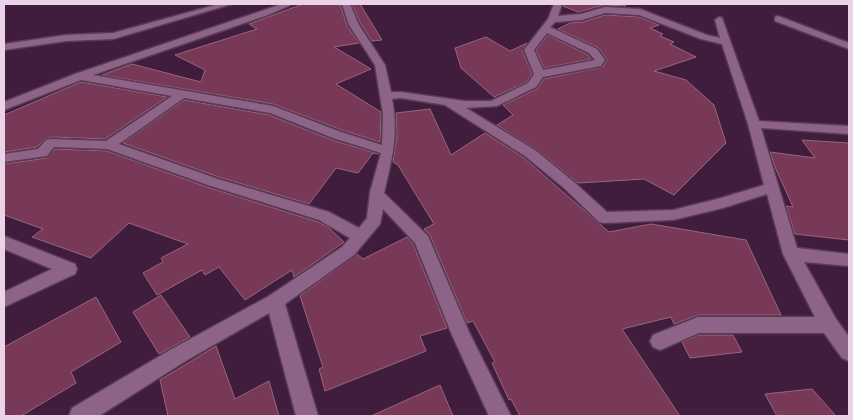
<svg xmlns="http://www.w3.org/2000/svg" width="853" height="420" font-family="'Varela Round',sans-serif">
  <rect width="100%" height="100%" fill="#401d3d"/>
  <path fill="#783857" stroke="#98667c" d="M303,4h37l7,22 12,17 -25,4 37,22 -35,15 45,28 -1,30 -38,-12 -69,-26 -171,-29 30,-11 69,18 4,-12 -30,-15 82,-26 -8,-5z
    M352,4h8l22,36 -10,1 -11,-17z
    M564,4h56l6,2 -22,-1 -26,7 -15,-6z
    M605,15l34,2 20,8 -9,3 13,6 -3,2 14,6 -4,2 26,13 -42,14 32,9 28,25 12,38 -52,52 -30,-16 -66,4 -42,-34 -39,-24 16,-10 -10,-10 34,-16 7,-10 59,-12 4,-7 -8,-12 -41,-19 12,-6 13,-1z
    M548,35l40,20 3,4 -47,9 -8,-18z
    M486,37l24,14 17,-8 -5,8 10,23 -5,8 -33,15 -33,-29 -6,-20z
    M81,82l86,15 -62,42 -54,-2 -6,2 -8,8 -33,5v-37z
    M184,100l85,15 63,25 47,14 -6,-1 -15,20 -22,-5 -27,36 -90,-27 -96,-34z
    M430,109l21,46 34,-22 39,25 85,74 42,-8 95,16 35,75h-83l-24,9 -3,-7 -49,12 58,87h-160l-9,-17 -2,1 -17,-37 3,-1 -22,-41 -6,2 -37,-88 -6,-6 10,-5 -36,-59 -5,-3 4,-26 -1,-23z
    M802,140l47,3v97l-54,-6 -1,-3 -8,-25 7,1 -18,-40 -5,-15 45,6z
    M55,149l52,2 100,36 111,35 10,5 16,15 -50,35 -2,-7 -47,30 -26,-33 -14,8 -3,-5 -45,25 -14,-22 20,-11 -2,-4 27,-14 -59,-21 -38,35 -59,-21 11,-8 -39,-14v-51l43,-6z
    M407,237l6,7 34,84 -27,8 6,15 -101,40 -6,-22 4,-2 -23,-71 57,-42 6,5z
    M161,295l29,42 -31,17 -26,-42z
    M96,297l25,45 -50,30 5,11 -55,33h-17v-69z
    M699,335h34l9,17 -52,6 -8,-16z
    M216,346l19,53 34,-18 10,35h-111l-8,-36z
    M440,385l13,31h-82z
    M812,389l24,27h-59l-12,-22z"/>
  <g fill="none" stroke-linecap="round" stroke-linejoin="round">
    <g stroke="#593b56" stroke-width="3">
      <path id="street" d="M219,4h13l-119,35 -47,2 -62,9v-6l62,-9 47,-2z
        M282,4h11l-25,11 -175,60 180,31 68,26 41,13 1,-31 -8,-49 -26,-40 -7,-21h8l9,21 26,40 6,27h10l64,9h26l37,-18 6,-9 -10,-24 24,-31 6,-15h8l-4,12 23,-2 24,-7 35,2 67,26 13,3 -5,-18 4,-3 3,1 37,103 90,5v8l-88,-6 36,120 52,6v12l-45,-4 32,57 13,18v24l-7,-3 -18,-25h-125l-39,17 -7,-3 -3,-6 3,-6 45,-18h117l-32,-63 -16,-60 -44,14 -50,12 -69,3 -5,-1 -35,-34 -39,-32 -80,-51 -44,-7 -9,1c7,36 0,59 -8,94l44,43 41,96 42,84h-22l-37,-81 -37,-92 -32,-34 -3,15 -26,31 -69,49 33,112h-22l-27,-103 -85,49 -85,54h-30l3,-8 98,-58 99,-54 73,-49 8,-9 -31,-18 -111,-35 -101,-36 -53,-2 -7,9 -43,6v-8l34,-5 8,-9 5,-1 55,2 66,-45 -91,-16 -77,30v-8l71,-28zM605,13l34,2 62,24 21,5 26,80 16,61 -43,13 -48,12 -66,2 -33,-30 -39,-32 -69,-42 31,-2 39,-19 7,-10 58,-11 4,-6 -8,-11 -47,-22 5,-5 27,-2zM547,33l42,20 6,7 -52,10 -9,-20zM184,98l86,15 63,25 48,15 -11,39 -3,26 -8,10 -30,-16 -111,-33 -99,-35z
        M778,16l71,27v6l-74,-28v-4z
        M4,236l71,28 2,5 -2,5 -71,33v-15l48,-23 -48,-20z"/>
    </g>
    <use href="#street" fill="#8d6487" fill-rule="evenodd"/>
  </g>
  <rect width="853" height="420" fill="none" stroke="#ead3e6" stroke-width="10"/>
</svg>
